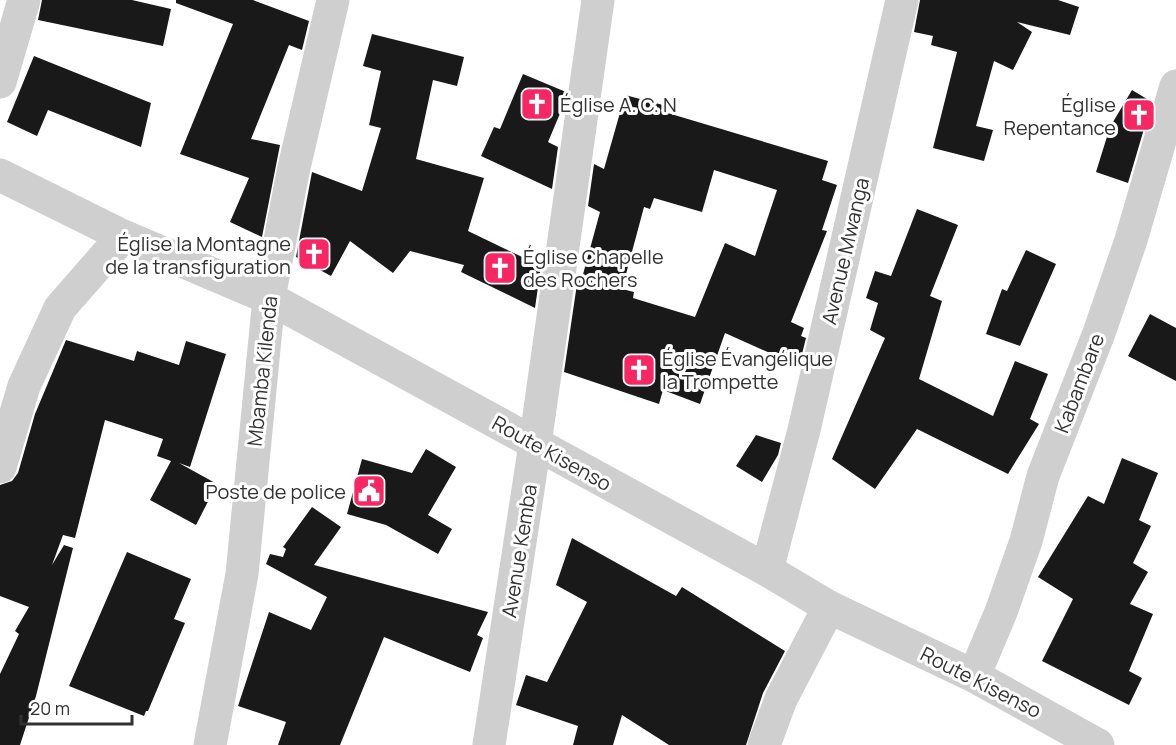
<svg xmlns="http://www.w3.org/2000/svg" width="1176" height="745" font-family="Manrope,sans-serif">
  <rect width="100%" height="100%" fill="#fff"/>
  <path fill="#191919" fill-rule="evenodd" d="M42,0h90l39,9 -8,37 -125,-26z
    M176,0h77l56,21 -7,29 -13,-5 -38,94 29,6 -18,92 -32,-15 19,-44 -69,-24 53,-130 -57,-21z
    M920,0h138l21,7 -9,28 -53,-13 15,10 -19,38 -19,-9 -18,65 17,4 -9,31 -51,-13 24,-96 -26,-7 2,-9 -19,-4z
    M372,34l92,23 -7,29 -24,-6 -17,79 68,19 -16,53 73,35 -6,42 -74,-36 3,-7 -54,-14 -17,22 -43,-32 -19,35 -35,-19 16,-85 50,19 19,-63 -12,-3 12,-54 -18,-5z
    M34,56l117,47 -10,44 -93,-37 -11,26 -30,-14z
    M523,74l43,18 -2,12 -16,38 10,5 -6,42 -71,-33 13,-29 6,2z
    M1132,90l20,12 -24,81 -32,-11 14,-45z
    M625,95l38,10 -2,6 167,50 -6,19 15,5 -15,45 5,1 -36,91 13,6 -3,8 5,2 -7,28 -74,-33 -25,71 -37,-14 -4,14 -95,-32 14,-95 4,1 18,-66 -12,-6 6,-42 10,5zM714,170l63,20 -22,66 -30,-13 -30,74 -62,-19 1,-6 -12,-3 22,-82 6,2 4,-11 48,14z
    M917,209l41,16 -28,71 12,5 -23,78 74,37 22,-55 33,13 -18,45 9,5 -31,50 -91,-45 -42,60 -43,-30 53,-121 -15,-8 8,-27 -12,-5 9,-27 16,5z
    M1026,250l30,14 -36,82 -34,-12 16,-45 5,2z
    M1150,314l26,14v53l-48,-25z
    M66,340l68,21 3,-10 42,14 7,-24 40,13 -36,113 -11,-4 38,21 -21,41 -46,-25 21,-39 -14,-5 6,-17 -58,-19 -30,118 -12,-3 -11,30 12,-20 9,3 -37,148 -16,49h-20v-71l19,-40 -4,-3 14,-24 -29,-11v-111l12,-4 6,-8 17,-59z
    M756,435l25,8 -3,12 -16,27 -26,-16z
    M426,449l30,18 -28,48 24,14 -14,25 -52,-29 -39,-11 15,-55 50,14z
    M1122,458l36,15 -19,47 12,6 -18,37 15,9 -18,32 23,10 -24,57 13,7 -13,27 -87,-44 31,-62 -35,-22 50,-81 16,8z
    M312,507l29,20 -27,38 174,47 -11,23 6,3 -13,34 -86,-35 -44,108h-62l8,-23 -48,-16 31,-94 42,18 16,-33 -61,-33 4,-10 13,3 3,-8 -3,-2z
    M572,538l104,58 6,-9 103,64 -22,42 -17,52h-77l-47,-30 -9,30h-40l5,-19 -62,-21 10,-30 21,7 40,-80 -31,-17z
    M127,552l64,27 -17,40 11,4 -37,88h-2l-2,5 -75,-30z"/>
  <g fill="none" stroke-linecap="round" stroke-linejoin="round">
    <path stroke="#cfcfcf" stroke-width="33" d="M0,82l24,-82
      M0,175l123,61 146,62 498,272 62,37 145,69 124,69
      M0,467l24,-81 36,-78 63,-72
      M767,570l37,-140 98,-430
      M974,676l27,-64 25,-71 17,-65 56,-143 32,-93 45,-154
      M210,745l32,-171 27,-276 24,-126 40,-172
      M489,745l46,-301 63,-444
      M764,745l17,-46 48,-92"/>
  </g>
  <defs>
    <g id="church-square" transform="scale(1.725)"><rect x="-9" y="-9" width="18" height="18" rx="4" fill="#f72763" stroke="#fff"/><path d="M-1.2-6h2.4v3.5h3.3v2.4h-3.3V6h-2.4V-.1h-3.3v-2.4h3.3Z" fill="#fff"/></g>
    <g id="civic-square" transform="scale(1.725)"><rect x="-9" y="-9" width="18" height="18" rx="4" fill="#f72763" stroke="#fff"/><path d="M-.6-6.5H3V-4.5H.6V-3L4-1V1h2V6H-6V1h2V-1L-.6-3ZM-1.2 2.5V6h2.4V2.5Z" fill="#fff"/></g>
  </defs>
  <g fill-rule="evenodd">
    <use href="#church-square" x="537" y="104"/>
    <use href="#church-square" x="1139" y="115"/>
    <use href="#church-square" x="314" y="254"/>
    <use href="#church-square" x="500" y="268"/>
    <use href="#church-square" x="639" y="370"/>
    <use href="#civic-square" x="369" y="491"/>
  </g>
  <g text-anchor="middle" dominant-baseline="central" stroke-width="6" stroke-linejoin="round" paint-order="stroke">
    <g font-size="20" fill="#323232" stroke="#fff" text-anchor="start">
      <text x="560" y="104">Église A. C. N</text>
      <text x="1116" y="104" text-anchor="end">Église<tspan x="1116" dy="23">Repentance</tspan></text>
      <text x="291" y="243" text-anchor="end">Église la Montagne<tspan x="291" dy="23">de la transfiguration</tspan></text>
      <text x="523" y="256">Église Chapelle<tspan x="523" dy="23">des Rochers</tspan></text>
      <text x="662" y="358">Église Évangélique<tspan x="662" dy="23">la Trompette</tspan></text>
      <text x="346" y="491" text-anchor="end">Poste de police</text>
    </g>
    <g font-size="20" fill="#323232" stroke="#fff">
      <text transform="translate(845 251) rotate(-77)">Avenue Mwanga</text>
      <text transform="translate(262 371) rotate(-84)">Mbamba Kilenda</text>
      <text transform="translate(1079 383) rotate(-69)">Kabambare</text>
      <text transform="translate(552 453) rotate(29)">Route Kisenso</text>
      <text transform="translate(519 551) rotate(-81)">Avenue Kemba</text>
      <text transform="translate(981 682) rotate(27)">Route Kisenso</text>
    </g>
  </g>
  <path d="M21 715v9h111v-9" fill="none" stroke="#323232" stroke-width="3"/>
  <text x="30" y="715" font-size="18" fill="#323232" stroke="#ffffff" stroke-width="4.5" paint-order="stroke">20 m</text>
</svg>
